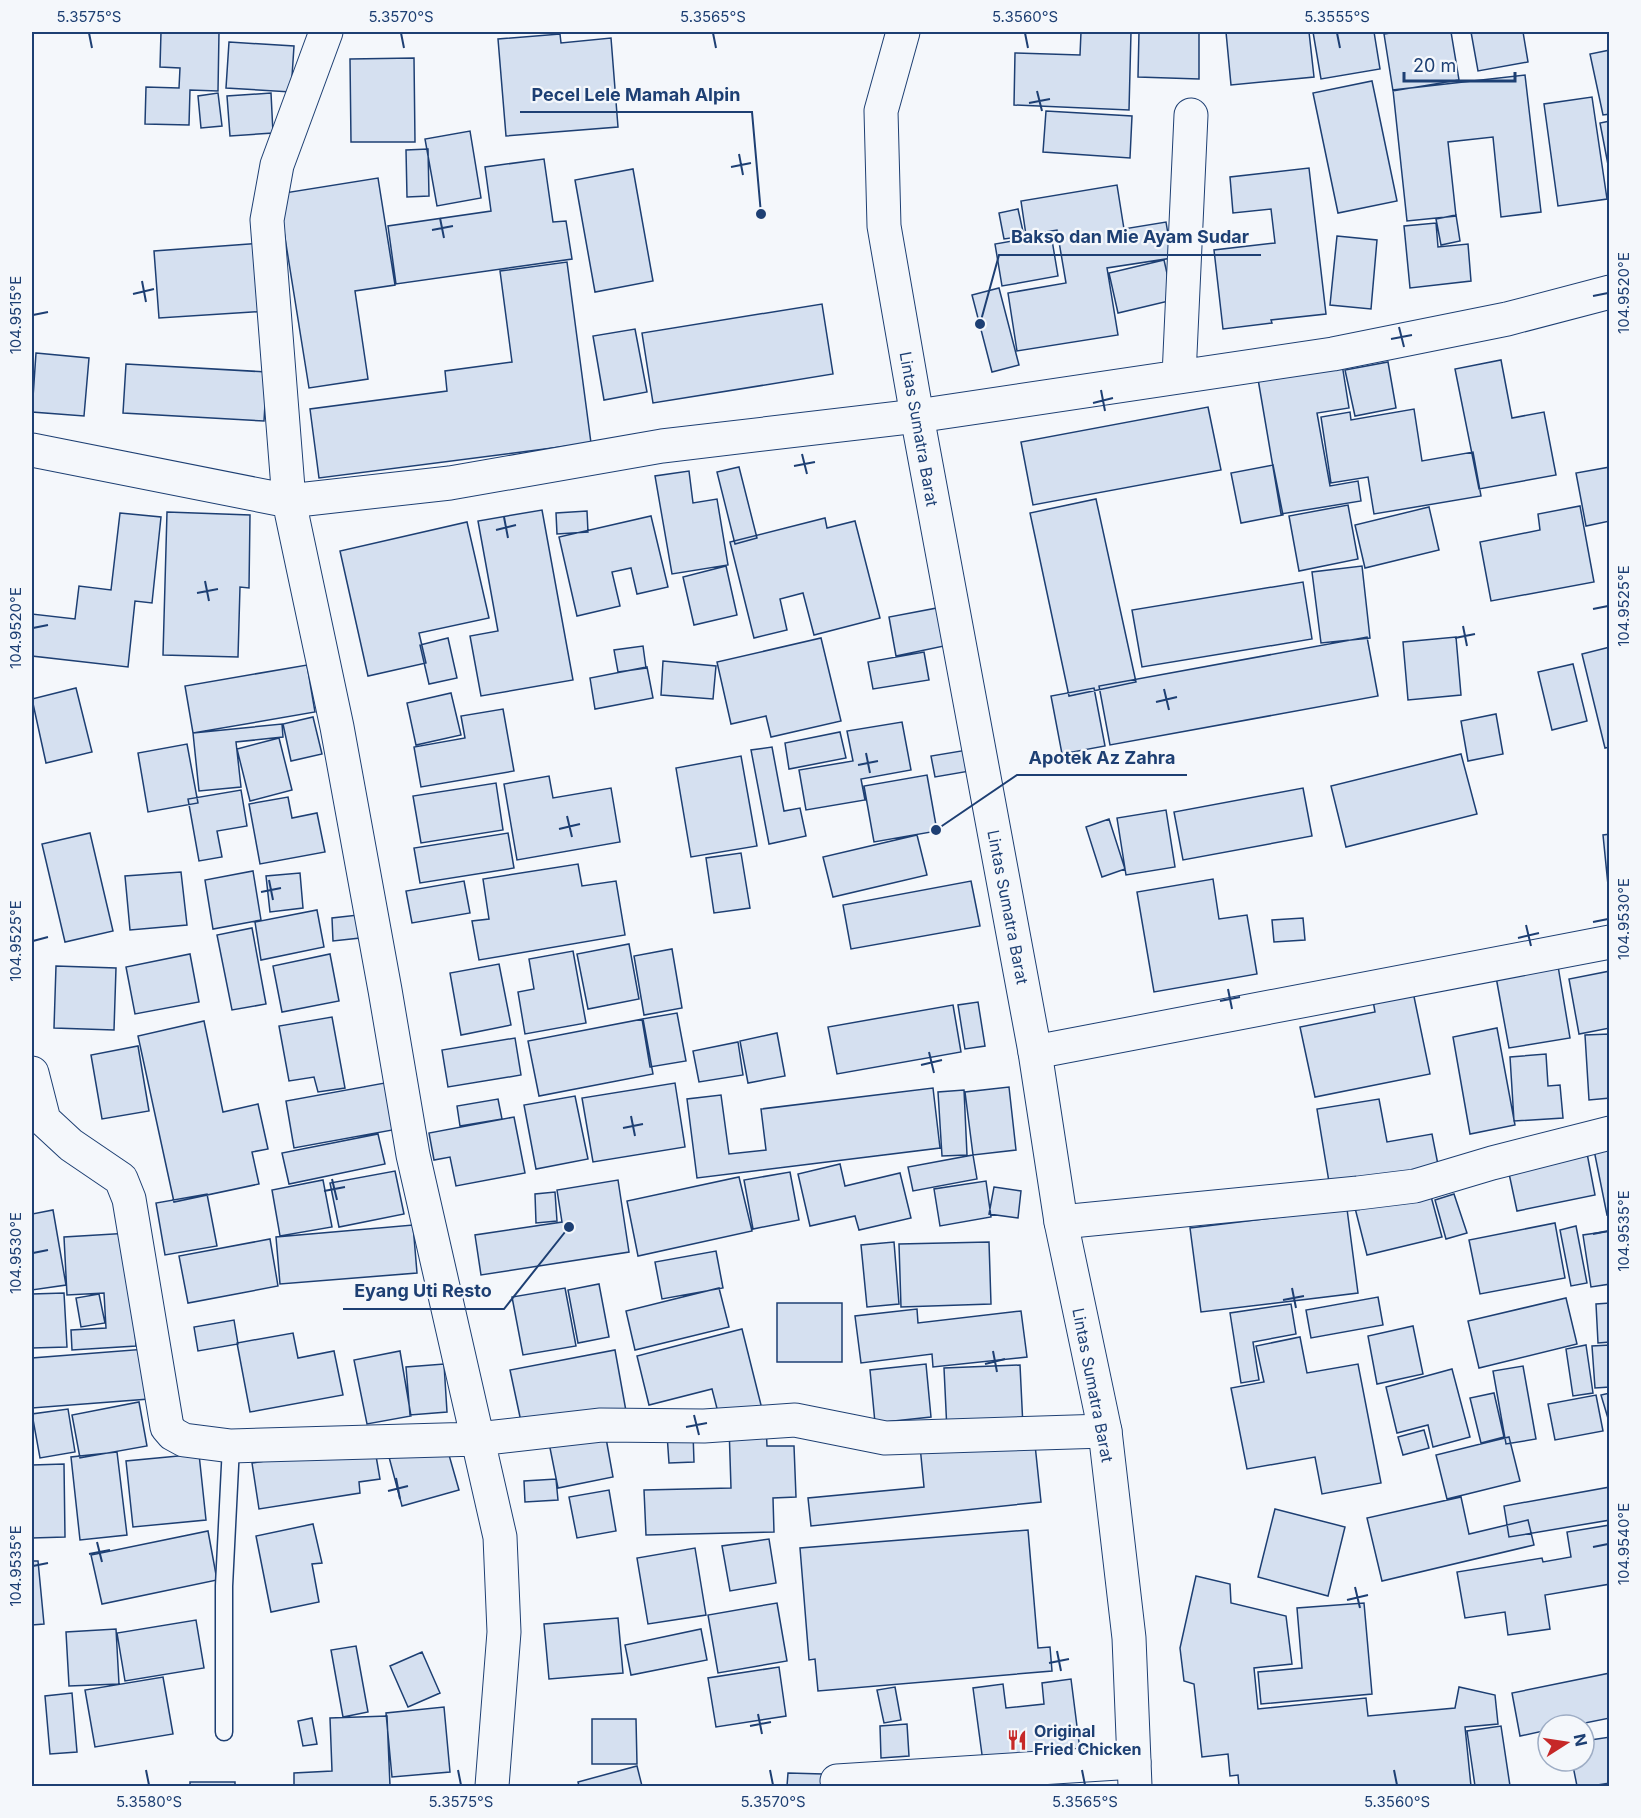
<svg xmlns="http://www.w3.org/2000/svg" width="1641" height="1818" font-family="Inter,sans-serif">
  <rect width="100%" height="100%" fill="#f4f7fb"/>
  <path fill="#d5e0f0" stroke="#1d3f73" stroke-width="1.5" d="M161,32h58l-1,59 -28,-1 -1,35 -44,-1 1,-37 33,1 1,-20 -20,-1z
    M1081,32h50l-2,78 -115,-5 1,-52 65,2z
    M1139,32h60v47l-61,-2z
    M1226,32h83l5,45 -83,8z
    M1313,32h61l6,37 -59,10z
    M1397,32h54l8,48 -66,11 -9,-57z
    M1471,32h52l5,30 -50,9z
    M560,34l1,9 50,-5 7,89 -112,9 -8,-97z
    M229,42l65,4 -3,46 -65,-4z
    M1610,50v64l-7,1 -13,-61z
    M414,58l1,84h-64l-1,-83z
    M1525,75l16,137 -40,5 -8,-80 -45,5 8,74 -49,5 -14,-131z
    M1372,81l25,120 -59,12 -25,-120z
    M218,93l4,33 -21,2 -3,-32z
    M271,93l2,40 -43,3 -3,-40z
    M1592,97l15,102 -49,7 -14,-102z
    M1046,111l86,5 -2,42 -87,-6z
    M1610,121v54l-10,-52z
    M470,131l11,67 -44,8 -12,-67z
    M428,149l1,47 -22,1 -1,-47z
    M544,159l9,63 13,-1 6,38 -176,25 -8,-58 103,-15 -6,-44z
    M1309,168l17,146 -55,6 1,3 -49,6 -9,-79 61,-7 -4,-34 -38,4 -3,-36z
    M633,169l20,112 -58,11 -20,-112z
    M378,178l17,107 -40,6 13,88 -59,9 -31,-194z
    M1117,185l7,44 42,-7 6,36 -65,10 11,67 -101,16 -9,-58 58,-10 -9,-53 -31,5 -5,-34z
    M1018,209l6,27 -20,3 -5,-26z
    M1456,215l4,26 -19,4 -5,-26z
    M1436,223l2,24 30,-3 3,37 -61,7 -6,-62z
    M1051,234l7,42 -56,10 -7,-42z
    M1337,236l40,4 -6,69 -41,-4z
    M264,243l4,68 -109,7 -5,-67z
    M1164,260l9,40 -55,13 -9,-40z
    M567,262l24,181 -272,35 -9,-69 137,-18 -2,-20 67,-9 -12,-91z
    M999,288l20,77 -27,7 -20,-77z
    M822,304l11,70 -180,29 -11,-70z
    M635,329l12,63 -43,8 -11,-64z
    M36,353l53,5 -5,58 -52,-4z
    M1501,360l11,58 32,-6 12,63 -77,14 -24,-120z
    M1388,362l8,46 -41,8 -10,-46z
    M126,364l141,8 -3,49 -141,-8z
    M1342,364l7,44 -32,5 13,73 28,-5 3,20 -80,13 -23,-135z
    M1208,407l13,63 -188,35 -12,-63z
    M1414,409l8,52 51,-9 8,44 -107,18 -6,-37 -37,6 -10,-66 29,-5 1,8z
    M1273,465l10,50 -42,8 -10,-50z
    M739,467l18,71 -22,6 -18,-72z
    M1610,467v54l-24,5 -10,-53z
    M689,471l4,32 24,-4 11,66 -56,9 -17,-98z
    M1096,499l40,183 -67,14 -39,-183z
    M1348,505l10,54 -59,12 -10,-55z
    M1580,506l14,76 -103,19 -11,-59 60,-12 -2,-16z
    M1429,507l10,43 -74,18 -10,-43z
    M542,510l31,170 -92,16 -11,-60 28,-5 -20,-110z
    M587,511l1,21 -31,2 -1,-21z
    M167,512l83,3 -1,73 -9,-1 -2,70 -75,-2z
    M120,513l41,4 -9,86 -17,-2 -7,66 -96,-11v-42l43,5 4,-33 32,4z
    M651,516l17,71 -31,7 -6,-26 -19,4 8,34 -43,10 -18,-79z
    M825,518l2,10 28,-7 25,97 -66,17 -11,-42 -23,6 7,31 -33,8 -24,-96z
    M467,522l22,96 -70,15 7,30 -58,13 -28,-125z
    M726,566l11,49 -43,10 -11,-48z
    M1362,566l8,72 -49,5 -9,-71z
    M1303,582l9,57 -170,28 -10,-57z
    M937,608l7,38 -48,10 -7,-39z
    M1367,637l11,59 -268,49 -11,-59z
    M1456,637l5,58 -53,5 -5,-58z
    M448,638l9,40 -28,6 -9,-39z
    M821,638l20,83 -70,16 -5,-21 -35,8 -14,-62z
    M643,646l3,22 -28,4 -4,-22z
    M1610,647v100l-5,1 -23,-94z
    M924,652l5,28 -56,9 -5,-27z
    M663,661l53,5 -3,33 -52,-4z
    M1573,664l14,57 -35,9 -14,-58z
    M307,665l8,47 -122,21 -8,-47z
    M647,667l6,31 -58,11 -5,-31z
    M76,688l16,64 -46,11 -14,-64z
    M1094,688l11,58 -43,8 -11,-58z
    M451,693l10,42 -45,10 -9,-42z
    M503,709l11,62 -93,16 -7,-40 51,-9 -4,-22z
    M1496,714l7,40 -35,7 -7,-40z
    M313,717l9,37 -31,7 -8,-37z
    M902,722l9,48 -50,9 4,21 -59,10 -7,-40 54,-9 -6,-30z
    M282,724l1,13 -47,5 5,45 -42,4 -6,-58z
    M840,732l6,26 -57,11 -4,-26z
    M279,738l13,52 -42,11 -13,-52z
    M187,744l11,59 -50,9 -10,-59z
    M772,747l12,64 16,-3 6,28 -37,8 -18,-94z
    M967,750l3,21 -35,6 -4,-21z
    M1461,754l16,60 -131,33 -15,-61z
    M741,756l16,90 -66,11 -15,-89z
    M927,775l10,56 -63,11 -10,-56z
    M549,776l4,22 58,-10 9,54 -103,18 -13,-76z
    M496,783l7,47 -82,13 -8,-47z
    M1303,788l9,48 -129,24 -9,-48z
    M241,790l6,36 -30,5 5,26 -23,4 -11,-62z
    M288,797l4,21 25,-5 8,39 -65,12 -11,-60z
    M1166,810l9,57 -49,8 -9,-57z
    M1109,819l16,50 -23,8 -16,-50z
    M90,833l23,98 -48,11 -23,-98z
    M508,833l6,35 -94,15 -6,-35z
    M1610,834v61h-1l-6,-60z
    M917,835l10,40 -94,22 -10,-40z
    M741,853l9,55 -36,5 -8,-55z
    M578,864l4,22 34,-5 9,54 -146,25 -7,-39 17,-2 -6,-40z
    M253,871l8,49 -48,9 -8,-49z
    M181,872l6,53 -57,5 -5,-54z
    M300,873l3,35 -33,4 -4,-36z
    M1213,879l6,40 28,-4 10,59 -103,18 -17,-100z
    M464,881l6,32 -58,10 -6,-32z
    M971,881l9,45 -129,23 -8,-44z
    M317,910l7,37 -63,13 -6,-38z
    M358,915l2,23 -27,3 -1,-23z
    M1303,918l2,22 -31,2 -2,-22z
    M252,928l14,76 -34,6 -15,-75z
    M629,944l10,55 -51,10 -11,-55z
    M672,949l10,59 -38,7 -10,-59z
    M573,951l13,72 -61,11 -7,-42 16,-3 -5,-30z
    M190,954l9,48 -64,12 -9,-47z
    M330,954l9,47 -57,11 -9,-46z
    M499,964l12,61 -50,10 -11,-62z
    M56,966l60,2 -2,62 -60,-2z
    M1558,966l12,72 -61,10 -13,-71z
    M1610,971v57l-31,6 -10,-55z
    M1412,987l18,87 -115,23 -15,-70 75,-15 -3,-17z
    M978,1002l7,44 -20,3 -7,-44z
    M953,1005l8,47 -124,22 -9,-47z
    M677,1013l9,48 -36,6 -8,-48z
    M332,1017l13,71 -27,4 -4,-15 -25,4 -10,-55z
    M643,1019l10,55 -114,22 -11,-55z
    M204,1021l19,91 35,-8 10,45 -16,3 7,32 -85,18 -36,-166z
    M1497,1028l18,97 -45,9 -17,-97z
    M777,1033l8,43 -37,7 -8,-42z
    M1610,1034v64l-21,2 -4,-65z
    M515,1038l6,37 -73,12 -6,-37z
    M738,1042l5,33 -44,7 -6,-31z
    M138,1046l11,65 -47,8 -11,-64z
    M1546,1054l2,32 12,-1 3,33 -49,3 -4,-64z
    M390,1082l8,47 -104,19 -8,-47z
    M675,1083l10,64 -92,15 -11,-64z
    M1009,1087l7,63 -43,5 -8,-63z
    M933,1088l7,60 -243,30 -10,-79 34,-4 8,59 37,-4 -5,-41z
    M964,1090l3,65 -25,1 -4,-64z
    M575,1096l13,63 -52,10 -12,-64z
    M498,1099l4,20 -42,7 -3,-20z
    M1379,1099l8,43 45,-8 8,41 -109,19 -14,-85z
    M514,1117l11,56 -69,13 -6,-29 -16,3 -5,-27z
    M378,1134l7,30 -96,20 -7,-31z
    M1610,1142v72l-3,1 -14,-70z
    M1586,1148l9,47 -78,16 -10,-47z
    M973,1155l4,24 -64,12 -5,-24z
    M840,1164l5,22 55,-13 11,45 -52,12 -4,-14 -45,10 -12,-52z
    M395,1171l9,43 -65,13 -9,-44z
    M790,1172l9,48 -46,9 -9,-49z
    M739,1177l13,54 -114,25 -11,-55z
    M323,1180l9,47 -52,9 -8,-46z
    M618,1180l11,72 -148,23 -6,-40 87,-13 -5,-32z
    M986,1181l5,36 -51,9 -6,-37z
    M994,1187l27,4 -3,27 -29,-4z
    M1429,1189l13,48 -75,18 -12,-47z
    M555,1192l2,29 -21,2 -1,-29z
    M207,1194l10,52 -52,9 -9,-52z
    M1454,1194l13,39 -21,6 -11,-39z
    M1347,1209l11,84 -157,19 -11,-84z
    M53,1210l13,75 -34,5v-76z
    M1555,1223l10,55 -85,16 -11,-54z
    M413,1225l4,48 -137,11 -4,-47z
    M1576,1226l11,57 -16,3 -11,-56z
    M1610,1231v53l-19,3 -8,-52z
    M130,1233l6,113 -64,4 -1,-20 35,-2 -2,-35 -37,2 -3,-58z
    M270,1239l8,47 -90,17 -9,-47z
    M894,1242l5,62 -32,3 -6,-62z
    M989,1242l2,62 -90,3 -2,-63z
    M716,1251l7,37 -61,11 -7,-37z
    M599,1284l10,53 -31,6 -10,-53z
    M565,1288l11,58 -53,9 -11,-58z
    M719,1288l10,39 -94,23 -9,-39z
    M64,1293l3,54 -35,1v-54z
    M99,1294l6,29 -24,4 -5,-29z
    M1378,1297l5,28 -72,13 -5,-28z
    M1566,1298l11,46 -98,24 -11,-47z
    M777,1303h65v59h-65z
    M1610,1303v39l-12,1 -2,-39z
    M1291,1304l5,30 -43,8 6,38 -18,3 -11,-70z
    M917,1309l1,14 103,-12 6,46 -94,10 -1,-13 -71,9 -6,-47z
    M234,1320l4,24 -40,7 -4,-24z
    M1413,1326l10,48 -46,10 -9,-48z
    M742,1329l21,84 -42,11 -9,-35 -63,16 -12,-49z
    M293,1333l5,25 36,-7 9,44 -93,17 -13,-69z
    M1300,1337l7,36 51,-9 23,119 -59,11 -7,-37 -68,12 -16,-81 33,-6 -8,-36z
    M1586,1345l7,48 -20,3 -7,-47z
    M1610,1345v42l-15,1 -3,-42z
    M146,1349l3,50 -117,9v-50z
    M615,1350l11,61 -103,20 -13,-61z
    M400,1351l11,65 -44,8 -13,-64z
    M444,1364l3,48 -37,3 -4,-48z
    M926,1364l5,53 -56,6 -5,-53z
    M1020,1365l3,62 -76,4 -3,-63z
    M1523,1366l13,73 -30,5 -13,-73z
    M1452,1369l18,68 -37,10 -5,-22 -31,8 -11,-46z
    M1494,1393l10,44 -23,6 -11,-45z
    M1610,1393v32l-9,-30z
    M1596,1395l7,36 -48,9 -7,-36z
    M139,1402l8,44 -67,12 -8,-43z
    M68,1409l7,43 -35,6 -8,-44z
    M766,1425l1,21h27l2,51 -23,1 1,34 -128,3 -2,-45 87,-2 -2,-62z
    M604,1427l9,50 -55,11 -10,-50z
    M1424,1430l5,18 -26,7 -5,-18z
    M693,1433l1,29 -25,1 -2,-29z
    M1034,1435l7,67 -230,24 -3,-28 116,-11 -4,-41z
    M1509,1437l11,44 -73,18 -11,-44z
    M445,1441l14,49 -57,16 -13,-49z
    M374,1444l6,35 -21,3 1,11 -101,16 -7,-46z
    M117,1452l10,83 -47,5 -9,-83z
    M199,1454l7,66 -73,7 -7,-66z
    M64,1464l1,73 -33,1v-73z
    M556,1479l2,21 -33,2 -1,-21z
    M1610,1487v33l-101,17 -5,-31z
    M609,1490l7,41 -39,7 -8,-41z
    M1461,1497l8,37 59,-14 6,25 -152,36 -15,-63z
    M1275,1509l70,18 -17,69 -70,-19z
    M313,1524l9,39 -10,1 7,38 -48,10 -15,-76z
    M1610,1525v59l-65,11 5,34 -42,6 -3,-23 -40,6 -8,-46 85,-14 1,4 28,-5 -4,-25z
    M1028,1530l10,118 12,-1 2,24 -234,20 -3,-32 -6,1 -9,-112z
    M208,1531l9,49 -115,24 -11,-49z
    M769,1539l7,44 -46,8 -8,-45z
    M695,1548l11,67 -58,9 -11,-66z
    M32,1561h6l6,63 -12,1z
    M1196,1576l34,8 1,19 55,13 6,48 -38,4 4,41 108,-11 2,18 87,-8 4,-21 36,8 3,29 -33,3 6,59h-232l-1,-11 -8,1 -2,-22 -26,3 -8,-73 -10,-3 -4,-33z
    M777,1603l10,58 -69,12 -10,-58z
    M1364,1603l8,91 -111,10 -3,-32 44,-4 -5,-60z
    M618,1618l5,55 -74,6 -5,-55z
    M196,1620l8,48 -79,13 -8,-48z
    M116,1629l3,55 -50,2 -3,-54z
    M701,1629l6,31 -76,15 -6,-30z
    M356,1646l12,66 -25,5 -12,-67z
    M422,1652l18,41 -32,14 -18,-41z
    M779,1667l7,49 -70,11 -8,-49z
    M1610,1673v45l-35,7h-27v5l-28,6 -8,-43z
    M163,1677l10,57 -78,13 -10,-57z
    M1071,1679l9,71 -97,12 -10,-74 30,-4 3,24 38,-4 -2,-21z
    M895,1687l6,33 -17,3 -7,-33z
    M72,1693l5,59 -27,2 -5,-58z
    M444,1707l6,65 -58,5 -6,-64z
    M387,1716l3,70h-96v-13l38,-2 -2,-53z
    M312,1718l5,26 -14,2 -5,-25z
    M592,1719h44l1,45h-45z
    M907,1724l2,32 -28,2 -1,-32z
    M1501,1726l9,60h-35l-8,-55z
    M1610,1737v46l-19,3h-14l-5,-25h12v-20z
    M637,1766l5,20h-63l-1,-4z
    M788,1773l35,1v12h-36z
    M1056,1774l3,12h-57z
    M190,1782h45v4h-154l109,-1z"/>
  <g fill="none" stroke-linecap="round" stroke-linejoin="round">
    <g stroke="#1d3f73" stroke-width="19">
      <path id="lane" d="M224,1732v-146l7,-140"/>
    </g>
    <g stroke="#1d3f73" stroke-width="35">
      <path id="street" d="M326,32l-49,133 -10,55 22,281 48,226 48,263 28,165 87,382 4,95 -12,154
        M1179,376l12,-261
        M32,450l257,51 161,-18 212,-37 255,-30 416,-62 174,-35 103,-27
        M1035,1052l575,-110
        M32,1073l12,47 27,25 50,34 8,20 38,228 6,7 11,6 47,6 247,-7 123,-14 103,1 91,-6 90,18 220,-7
        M1061,1222l297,-29 57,-7 77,-23 118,-30
        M837,1781l297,-19"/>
    </g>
    <g stroke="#1d3f73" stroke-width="35">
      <path id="highway" d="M903,32l-22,79 3,115 33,190 118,636 26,170 44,209 24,207 6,148"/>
    </g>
    <use href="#lane" stroke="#f4f7fb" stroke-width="16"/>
    <use href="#street" stroke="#f4f7fb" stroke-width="33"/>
    <use href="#highway" stroke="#f4f7fb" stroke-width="33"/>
  </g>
  <path fill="none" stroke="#1d3f73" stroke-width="2" d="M89,33l3,15M401,33l3,15M713,33l3,15M1025,33l3,15M1337,33l3,15M1037,91l5,20M1029,103l21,-4M739,154l4,21M731,167l20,-4M440,218l4,20M432,230l21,-4M142,281l4,21M133,294l21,-5M1593,296l15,-3M33,315l15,-3M1399,327l5,20M1391,339l21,-4M1101,390l4,21M1093,403l20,-5M802,454l5,20M794,466l21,-4M504,517l4,21M496,530l20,-5M205,581l4,20M197,593l21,-4M1593,609l15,-3M1463,626l4,20M33,628l15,-3M1455,638l20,-4M1164,689l5,21M1156,702l21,-5M866,753l4,20M858,765l20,-4M567,816l5,21M559,829l21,-5M269,880l4,20M261,892l20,-4M1593,922l15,-3M1526,925l5,21M1518,938l21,-5M33,941l15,-4M1228,989l4,20M1220,1001l20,-4M929,1052l5,21M921,1065l21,-5M631,1116l4,20M623,1128l20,-4M332,1179l5,21M324,1191l21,-4M1593,1234l15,-3M33,1253l15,-3M1292,1288l4,20M1283,1300l21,-4M993,1351l4,21M985,1364l20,-5M694,1415l5,20M686,1427l21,-4M396,1478l4,21M388,1491l20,-5M97,1542l5,20M1593,1547l15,-3M89,1554l21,-4M33,1566l15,-3M1355,1587l5,21M1347,1600l21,-5M1057,1651l4,20M1049,1663l20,-4M758,1714l4,20M750,1726l21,-4M146,1770l3,15M458,1770l3,15M770,1770l3,15M1082,1770l3,15M1394,1770l3,15"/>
  <defs>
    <g id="restaurant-bare" transform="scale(1.62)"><path d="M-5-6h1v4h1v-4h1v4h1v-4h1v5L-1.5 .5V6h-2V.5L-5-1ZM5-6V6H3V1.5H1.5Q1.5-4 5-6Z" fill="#c62828" stroke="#f4f7fb" stroke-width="2.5" paint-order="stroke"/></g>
  </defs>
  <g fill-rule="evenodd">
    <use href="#restaurant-bare" x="1017" y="1740"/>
  </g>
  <g text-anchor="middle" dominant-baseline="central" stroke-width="4.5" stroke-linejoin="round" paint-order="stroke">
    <g font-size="16" fill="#1d3f73" stroke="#f4f7fb">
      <text transform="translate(919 429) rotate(80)">Lintas Sumatra Barat</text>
      <text transform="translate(1008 907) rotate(79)">Lintas Sumatra Barat</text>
      <text transform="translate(1093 1385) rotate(79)">Lintas Sumatra Barat</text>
    </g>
    <g font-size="16" font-weight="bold" fill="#1d3f73" stroke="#f4f7fb" text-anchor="start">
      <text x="1034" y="1731">Original<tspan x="1034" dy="18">Fried Chicken</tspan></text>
    </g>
  </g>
  <path fill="none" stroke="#1d3f73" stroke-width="2" d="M761 214L752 112H520M980 324L999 255H1261M936 830L1017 775H1187M569 1227L504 1309H343"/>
  <g fill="#1d3f73" stroke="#f4f7fb" stroke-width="2">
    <circle cx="761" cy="214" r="6"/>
    <circle cx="980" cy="324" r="6"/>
    <circle cx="936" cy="830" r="6"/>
    <circle cx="569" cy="1227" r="6"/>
  </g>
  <g font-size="18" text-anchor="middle" font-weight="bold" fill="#1d3f73" stroke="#f4f7fb" stroke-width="4.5" stroke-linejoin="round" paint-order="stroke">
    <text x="636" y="101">Pecel Lele Mamah Alpin</text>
    <text x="1130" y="243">Bakso dan Mie Ayam Sudar</text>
    <text x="1102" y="764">Apotek Az Zahra</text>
    <text x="423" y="1297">Eyang Uti Resto</text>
  </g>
  <rect width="1641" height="1818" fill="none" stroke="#f4f7fb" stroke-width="66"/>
  <g transform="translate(1566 1743) rotate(78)"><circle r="28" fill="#f4f7fb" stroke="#9eadc5" stroke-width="1.5"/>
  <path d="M0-4.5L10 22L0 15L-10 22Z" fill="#c62828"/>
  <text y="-9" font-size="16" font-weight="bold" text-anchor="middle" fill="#1d3f73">N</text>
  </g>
  <path d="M1404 72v9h111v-9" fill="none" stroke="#1d3f73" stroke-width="3"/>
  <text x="1413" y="72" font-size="18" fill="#1d3f73" stroke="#f4f7fb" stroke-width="4.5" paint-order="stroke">20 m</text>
  <rect x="33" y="33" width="1575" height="1752" fill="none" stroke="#1d3f73" stroke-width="2"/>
  <g font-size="15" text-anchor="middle" fill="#1d3f73">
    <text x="89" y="22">5.3575°S</text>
    <text x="401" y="22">5.3570°S</text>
    <text x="713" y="22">5.3565°S</text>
    <text x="1025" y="22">5.3560°S</text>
    <text x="1337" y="22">5.3555°S</text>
    <text transform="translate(1624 293) rotate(-90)" y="5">104.9520°E</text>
    <text transform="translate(16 315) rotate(-90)" y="5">104.9515°E</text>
    <text transform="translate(1624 606) rotate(-90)" y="5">104.9525°E</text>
    <text transform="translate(16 628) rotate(-90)" y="5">104.9520°E</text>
    <text transform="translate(1624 919) rotate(-90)" y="5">104.9530°E</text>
    <text transform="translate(16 941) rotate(-90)" y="5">104.9525°E</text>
    <text transform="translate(1624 1231) rotate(-90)" y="5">104.9535°E</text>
    <text transform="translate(16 1253) rotate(-90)" y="5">104.9530°E</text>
    <text transform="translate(1624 1544) rotate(-90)" y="5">104.9540°E</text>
    <text transform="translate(16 1566) rotate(-90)" y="5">104.9535°E</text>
    <text x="149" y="1807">5.3580°S</text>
    <text x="461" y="1807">5.3575°S</text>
    <text x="773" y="1807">5.3570°S</text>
    <text x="1085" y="1807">5.3565°S</text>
    <text x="1397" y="1807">5.3560°S</text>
  </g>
</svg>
